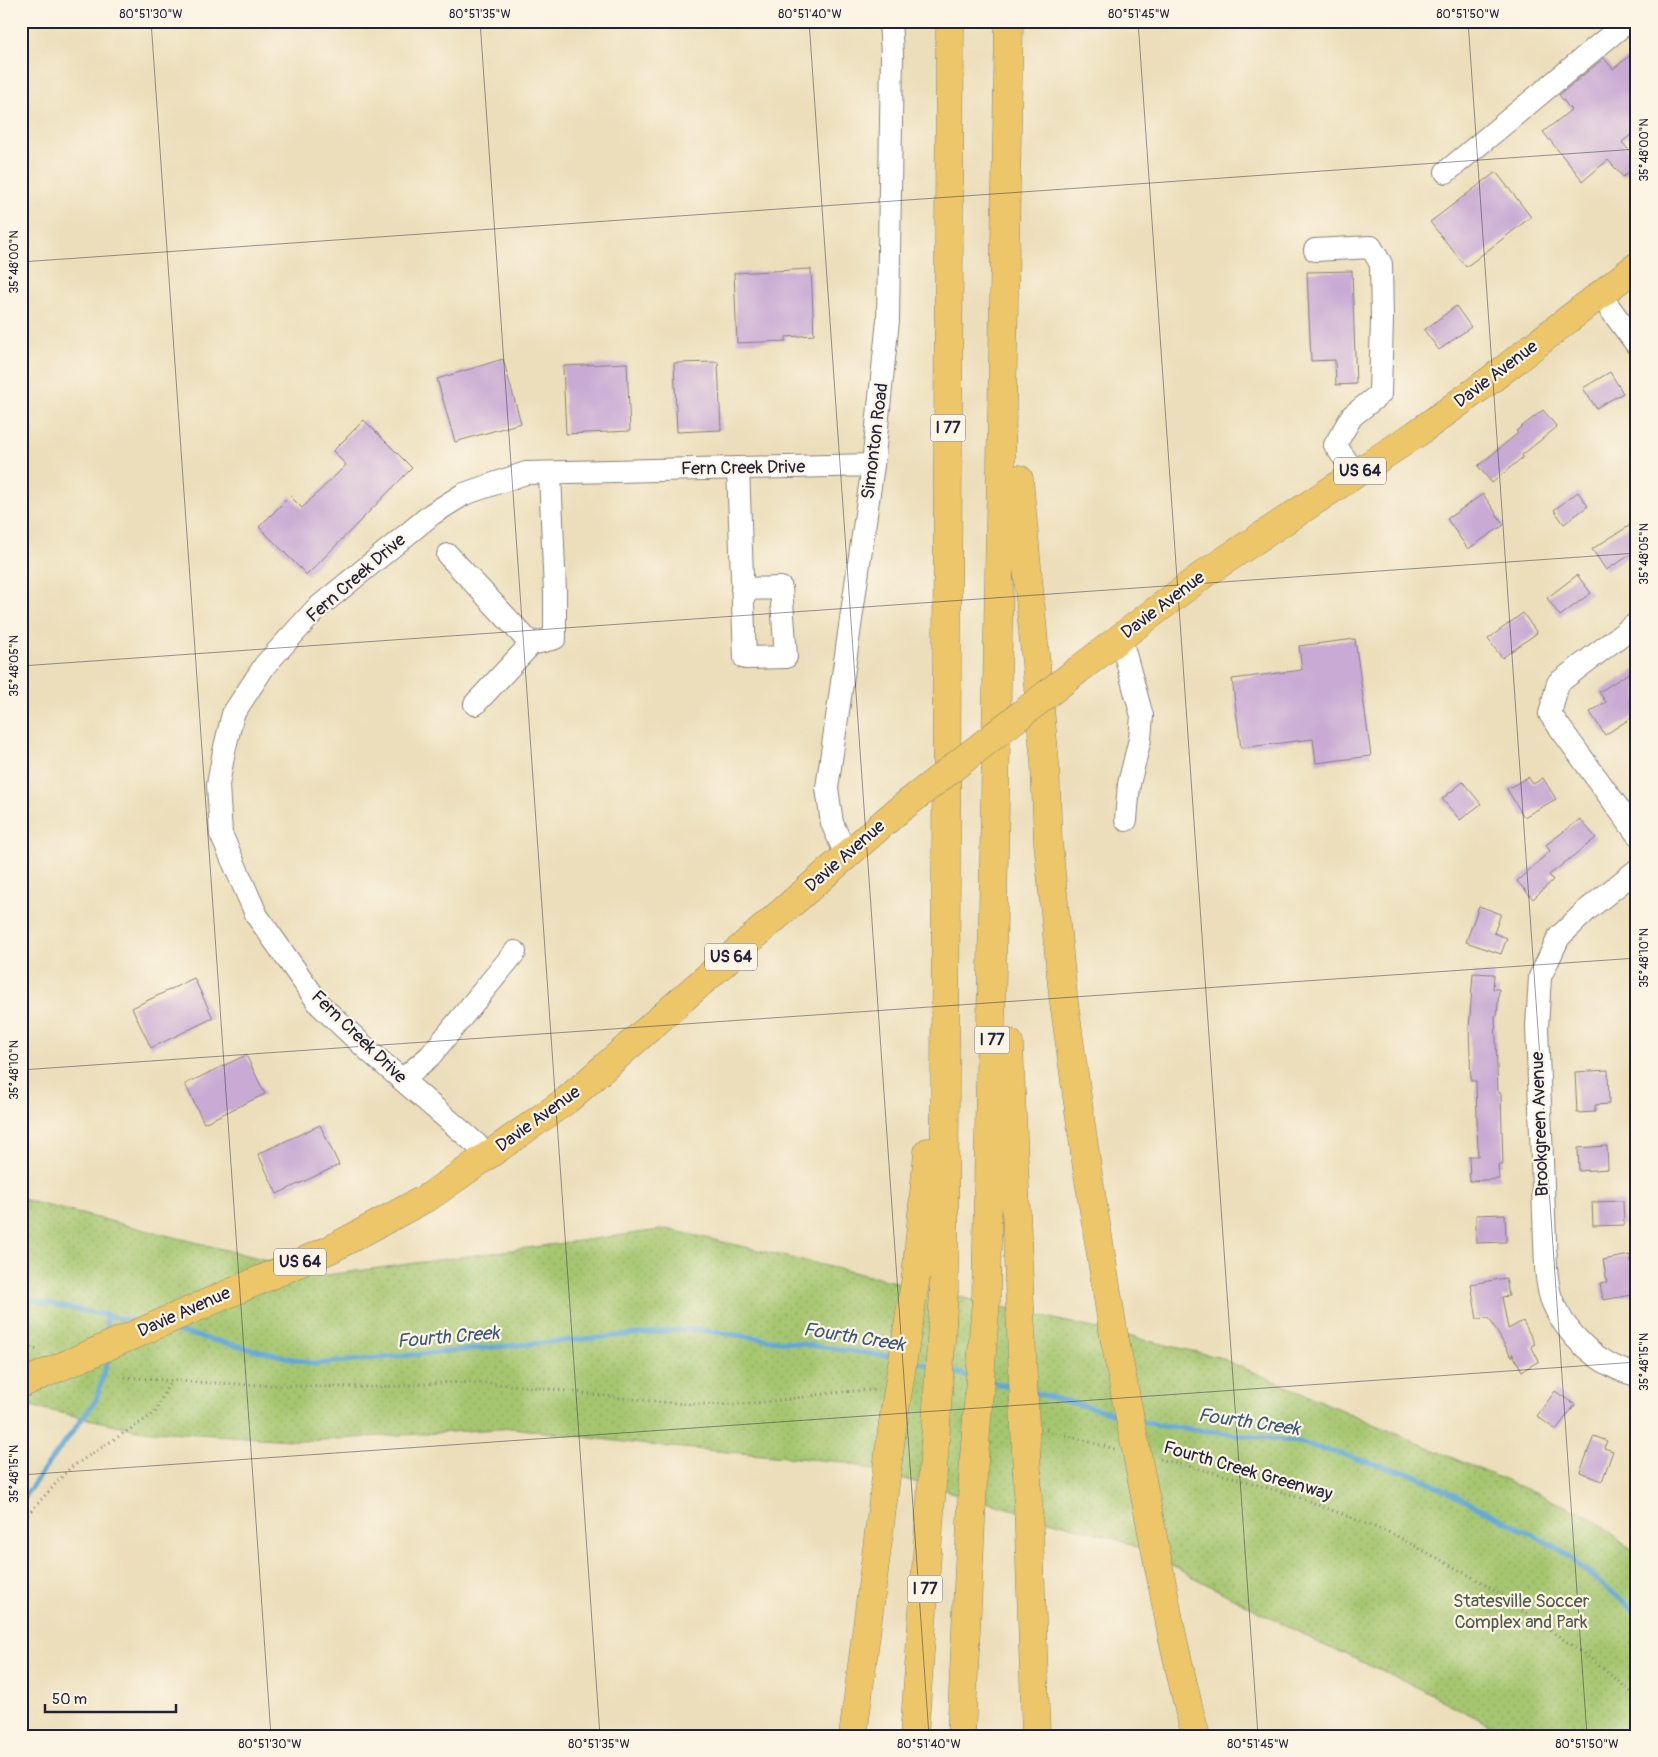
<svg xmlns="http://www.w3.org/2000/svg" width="1658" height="1757" font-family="Pangolin,sans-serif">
  <defs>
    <pattern id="grass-dots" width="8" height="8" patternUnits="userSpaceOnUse" patternTransform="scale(1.25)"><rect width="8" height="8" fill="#a6c66f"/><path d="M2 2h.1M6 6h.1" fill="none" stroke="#8faa61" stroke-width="1.8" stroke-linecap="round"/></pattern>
  </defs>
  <rect width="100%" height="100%" fill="#fcf5e5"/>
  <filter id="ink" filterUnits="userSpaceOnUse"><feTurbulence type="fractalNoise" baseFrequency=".02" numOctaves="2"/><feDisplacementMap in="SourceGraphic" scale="10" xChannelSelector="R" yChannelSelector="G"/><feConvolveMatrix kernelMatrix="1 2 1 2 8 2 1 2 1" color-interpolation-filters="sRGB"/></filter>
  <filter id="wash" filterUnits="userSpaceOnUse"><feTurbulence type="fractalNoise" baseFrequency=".0096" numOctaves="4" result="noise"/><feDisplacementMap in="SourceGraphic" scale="20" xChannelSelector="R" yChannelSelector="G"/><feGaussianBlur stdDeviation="1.12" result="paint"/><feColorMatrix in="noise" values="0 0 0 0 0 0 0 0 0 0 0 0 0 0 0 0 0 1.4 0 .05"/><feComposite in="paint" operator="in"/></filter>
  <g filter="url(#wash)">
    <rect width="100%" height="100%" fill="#ecdeba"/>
    <path fill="url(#grass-dots)" stroke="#647455" d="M21,1199l306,76 340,-46 551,128 375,161 44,36v182h-125l-113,-58 -78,-34 -197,-103 -280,-79 -196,-17 -135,-17 -207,13 -168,-11 -117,-26z"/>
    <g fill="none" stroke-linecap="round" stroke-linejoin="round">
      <path stroke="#60a7d6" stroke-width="5" d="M21,1298l117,24
        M106,1314l2,23
        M171,1330l143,34 378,-35 203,28
        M910,1361l21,5
        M946,1370l26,7
        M988,1381l28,7
        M1031,1392l89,23
        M1140,1421l16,4 142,17 119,34 141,72 79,66
        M21,1501l75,-101 13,-45"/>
    </g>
    <g id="blocks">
      <path fill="#c9aad4" d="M1637,50v80l-15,12 15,18v6l-14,11 -15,-17 -25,21 -40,-49 28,-22 -12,-15 45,-37 9,11z
        M1496,172l35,45 -65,50 -36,-45z
        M811,269l3,66 -28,2v4l-49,2 -3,-70z
        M1352,271l4,113 -20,1 -1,-25 -24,1 -4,-89z
        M1456,306l15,21 -32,23 -15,-20z
        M503,359l18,64 -66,19 -18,-63z
        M718,362l3,68 -44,2 -3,-69z
        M627,363l3,68 -64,3 -3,-68z
        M1610,372l13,21 -27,15 -13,-20z
        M1543,410l14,17 -35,28 1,2 -31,26 -14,-17 40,-33 -2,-2z
        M364,420l48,48 -105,107 -48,-48 31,-31 12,12 44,-43 -13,-14z
        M1578,492l10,14 -24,18 -10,-14z
        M1483,494l21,31 -36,24 -21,-30z
        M1637,521v30l-31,19 -14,-21z
        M1577,575l14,18 -31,23 -13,-18z
        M1523,613l14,20 -35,25 -14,-19z
        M1355,639l16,117 -55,7 -3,-24 -72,9 -9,-69 70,-9 -3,-24z
        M1637,668v46l-32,21 -15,-23 16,-10 -7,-10z
        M1528,777l5,7 10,-6 13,21 -32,18 -17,-28z
        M1463,782l18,22 -21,16 -18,-21z
        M1580,819l16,19 -47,37 4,5 -20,19 -16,-18 33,-30 -4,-6z
        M1479,906l22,8 -7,19 13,5 -6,16 -35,-12z
        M1473,973l21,1 -1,15h6l-2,27h-2l3,77h3l2,72h-5l1,14 -29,2 -1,-25h9l-2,-75h-5l-2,-52z
        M194,978l19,40 -62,30 -19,-40z
        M246,1055l19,39 -61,29 -19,-39z
        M1608,1070l1,34 -14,1v7l-18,1 -2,-41z
        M320,1125l19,40 -62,29 -19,-40z
        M1607,1146l1,23 -29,2 -1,-23z
        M1623,1201l1,24 -31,1 -1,-24z
        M1505,1214l1,28 -30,1v-28z
        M1630,1255l7,39 -34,6 -3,-17 7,-1 -4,-22z
        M1506,1278l3,18 -7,1 6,32 15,-8 12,23 -4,2 8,15 -17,10 -10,-18 1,3h-2l-22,-38 -12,1 -6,-35z
        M1555,1391l20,14 -19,25 -19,-14z
        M1594,1436l13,5 -3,7 9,3 -11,30 -22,-9z"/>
    </g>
  </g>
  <g filter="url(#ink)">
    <use href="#blocks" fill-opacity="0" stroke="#87807a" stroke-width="1"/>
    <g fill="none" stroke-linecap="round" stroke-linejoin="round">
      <g stroke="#87807a" stroke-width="24">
        <path id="minor" d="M1446,172l182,-151
          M1315,250l56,-3 10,17 1,55 -2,75 -28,22 -17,29 21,29
          M1600,295l37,50
          M738,468l7,190 41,-1 -5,-69 -39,1
          M448,555l83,89
          M1637,623l-79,60 -8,31 87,120
          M1120,636l22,80 -2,23 -11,45 -3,36
          M475,704l56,-60 24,-6v-45l-5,-120
          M846,855l-14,-32 -5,-35 46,-323 15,-145 4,-266 -2,-33
          M1637,870l-50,40 -28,27 -19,40 -3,50 9,241c1,10 2,21 5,30 14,37 48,68 86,77
          M403,1079l27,-23 85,-104
          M489,1155l-119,-103 -50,-47 -63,-89 -36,-82 -3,-49 6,-34 9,-37 32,-49 51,-56 116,-95 32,-20 62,-21 347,-8"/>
      </g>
      <g stroke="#87807a" stroke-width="29">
        <path id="major" d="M1078,670l126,-96 212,-140 73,-53 148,-115
          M21,1384l310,-135 99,-53 137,-96 328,-287"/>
      </g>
      <g stroke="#87807a" stroke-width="29">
        <path id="highway" d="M1019,479l26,284 3,79 15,153 24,173 27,168
          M1009,1043l11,264
          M916,1276l12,-124
          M944,1290l6,-1269
          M986,1299c10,-426 19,-852 23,-1278
          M1027,1474l9,262
          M853,1736l40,-314
          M914,1736l21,-293
          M961,1736l13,-278"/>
      </g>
      <path stroke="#87807a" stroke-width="3" stroke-dasharray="1 4" stroke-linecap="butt" d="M21,1344l17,6
        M125,1377c83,7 167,10 250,10 34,-1 68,-6 102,-4 87,3 174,25 261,21 47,-2 93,-14 140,-14
        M1046,1430l69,19
        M1160,1459l75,19 63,19 97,38 88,48 107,75 47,39
        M21,1522l49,-54 85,-55 15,-32"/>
      <use href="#minor" stroke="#fff" stroke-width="22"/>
      <use href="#major" stroke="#ecc669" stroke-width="28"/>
      <use href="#highway" stroke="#ecc669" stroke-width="28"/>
      <g stroke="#87807a" stroke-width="29" stroke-linecap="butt">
        <path id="major-bridge" d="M895,813l183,-143"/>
      </g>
      <g stroke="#87807a" stroke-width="29" stroke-linecap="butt">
        <path id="highway-bridge" d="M1020,1307l7,167
          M1114,1336l58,299 17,75 7,26
          M893,1422l23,-146
          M935,1443l9,-153
          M974,1458l12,-159"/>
      </g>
      <use href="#major-bridge" stroke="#ecc669" stroke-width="28"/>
      <use href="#highway-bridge" stroke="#ecc669" stroke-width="28"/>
    </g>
  </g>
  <path fill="none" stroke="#22223b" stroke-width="1" stroke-opacity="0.45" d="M151,21l120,1715M480,21l120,1715M809,21l120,1715M1138,21l120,1715M1468,21l119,1715M21,262l1616,-113M21,666l1616,-113M21,1070l1616,-112M21,1475l1616,-113"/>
  <g text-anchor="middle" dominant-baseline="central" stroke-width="4.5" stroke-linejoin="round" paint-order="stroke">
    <g fill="#fcf5e5" stroke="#63616e" stroke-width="1">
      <rect x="930.5" y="414.5" width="35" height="27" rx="4"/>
      <rect x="1334" y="457.5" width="52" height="27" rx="4"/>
      <rect x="705" y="943.5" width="52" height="27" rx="4"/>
      <rect x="974.5" y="1026.5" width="35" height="27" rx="4"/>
      <rect x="274" y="1248.5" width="52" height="27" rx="4"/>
      <rect x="907.5" y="1575.5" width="35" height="27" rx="4"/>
    </g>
    <g font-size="16" font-weight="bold" fill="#22223b">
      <text x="948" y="428">I 77</text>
      <text x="1360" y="471">US 64</text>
      <text x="731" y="957">US 64</text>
      <text x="992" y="1040">I 77</text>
      <text x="300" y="1262">US 64</text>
      <text x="925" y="1589">I 77</text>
    </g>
    <g font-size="18" fill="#22223b" stroke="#fcf5e5">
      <text transform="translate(1496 374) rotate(-37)">Davie Avenue</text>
      <text transform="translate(875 441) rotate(-83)">Simonton Road</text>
      <text transform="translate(743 468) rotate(-1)">Fern Creek Drive</text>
      <text transform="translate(356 578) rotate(-41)">Fern Creek Drive</text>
      <text transform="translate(1163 605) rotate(-37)">Davie Avenue</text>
      <text transform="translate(845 856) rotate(-41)">Davie Avenue</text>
      <text transform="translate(359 1037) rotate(44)">Fern Creek Drive</text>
      <text transform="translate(538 1119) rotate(-36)">Davie Avenue</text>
      <text transform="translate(1540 1124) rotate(-92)">Brookgreen Avenue</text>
      <text transform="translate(184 1312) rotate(-24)">Davie Avenue</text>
      <text transform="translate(1248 1471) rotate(16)">Fourth Creek Greenway</text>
    </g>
    <g font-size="18" fill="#505b4d" stroke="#fcf5e5">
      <text x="1521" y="1601">Statesville Soccer<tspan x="1521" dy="21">Complex and Park</tspan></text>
    </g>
    <g font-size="19" font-style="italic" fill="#3b5779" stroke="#fcf5e5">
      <text transform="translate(448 1337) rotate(-5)">Fourth Creek</text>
      <text transform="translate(854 1337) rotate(9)">Fourth Creek</text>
      <text transform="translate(1249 1422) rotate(8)">Fourth Creek</text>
    </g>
  </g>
  <rect width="1658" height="1757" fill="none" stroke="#fcf5e5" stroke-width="55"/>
  <path d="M45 1704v8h131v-8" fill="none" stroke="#22223b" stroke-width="2.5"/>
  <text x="52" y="1704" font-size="15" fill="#22223b" stroke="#fcf5e5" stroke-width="4" paint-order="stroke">50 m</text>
  <rect x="28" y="28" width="1602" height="1702" fill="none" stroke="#22223b" stroke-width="2"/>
  <g font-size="12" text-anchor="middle" fill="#22223b">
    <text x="151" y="18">80°51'30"W</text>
    <text x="480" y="18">80°51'35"W</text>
    <text x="810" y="18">80°51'40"W</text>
    <text x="1139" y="18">80°51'45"W</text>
    <text x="1468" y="18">80°51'50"W</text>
    <text transform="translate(1644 150) rotate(-90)" y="4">35°48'00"N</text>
    <text transform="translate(14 262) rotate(-90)" y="4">35°48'00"N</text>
    <text transform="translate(1644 554) rotate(-90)" y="4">35°48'05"N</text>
    <text transform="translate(14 666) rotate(-90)" y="4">35°48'05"N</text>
    <text transform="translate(1644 958) rotate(-90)" y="4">35°48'10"N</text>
    <text transform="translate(14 1070) rotate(-90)" y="4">35°48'10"N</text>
    <text transform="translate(1644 1362) rotate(-90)" y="4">35°48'15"N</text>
    <text transform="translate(14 1474) rotate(-90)" y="4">35°48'15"N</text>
    <text x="270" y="1748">80°51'30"W</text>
    <text x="599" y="1748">80°51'35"W</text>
    <text x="929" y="1748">80°51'40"W</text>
    <text x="1258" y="1748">80°51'45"W</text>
    <text x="1587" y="1748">80°51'50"W</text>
  </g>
</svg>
